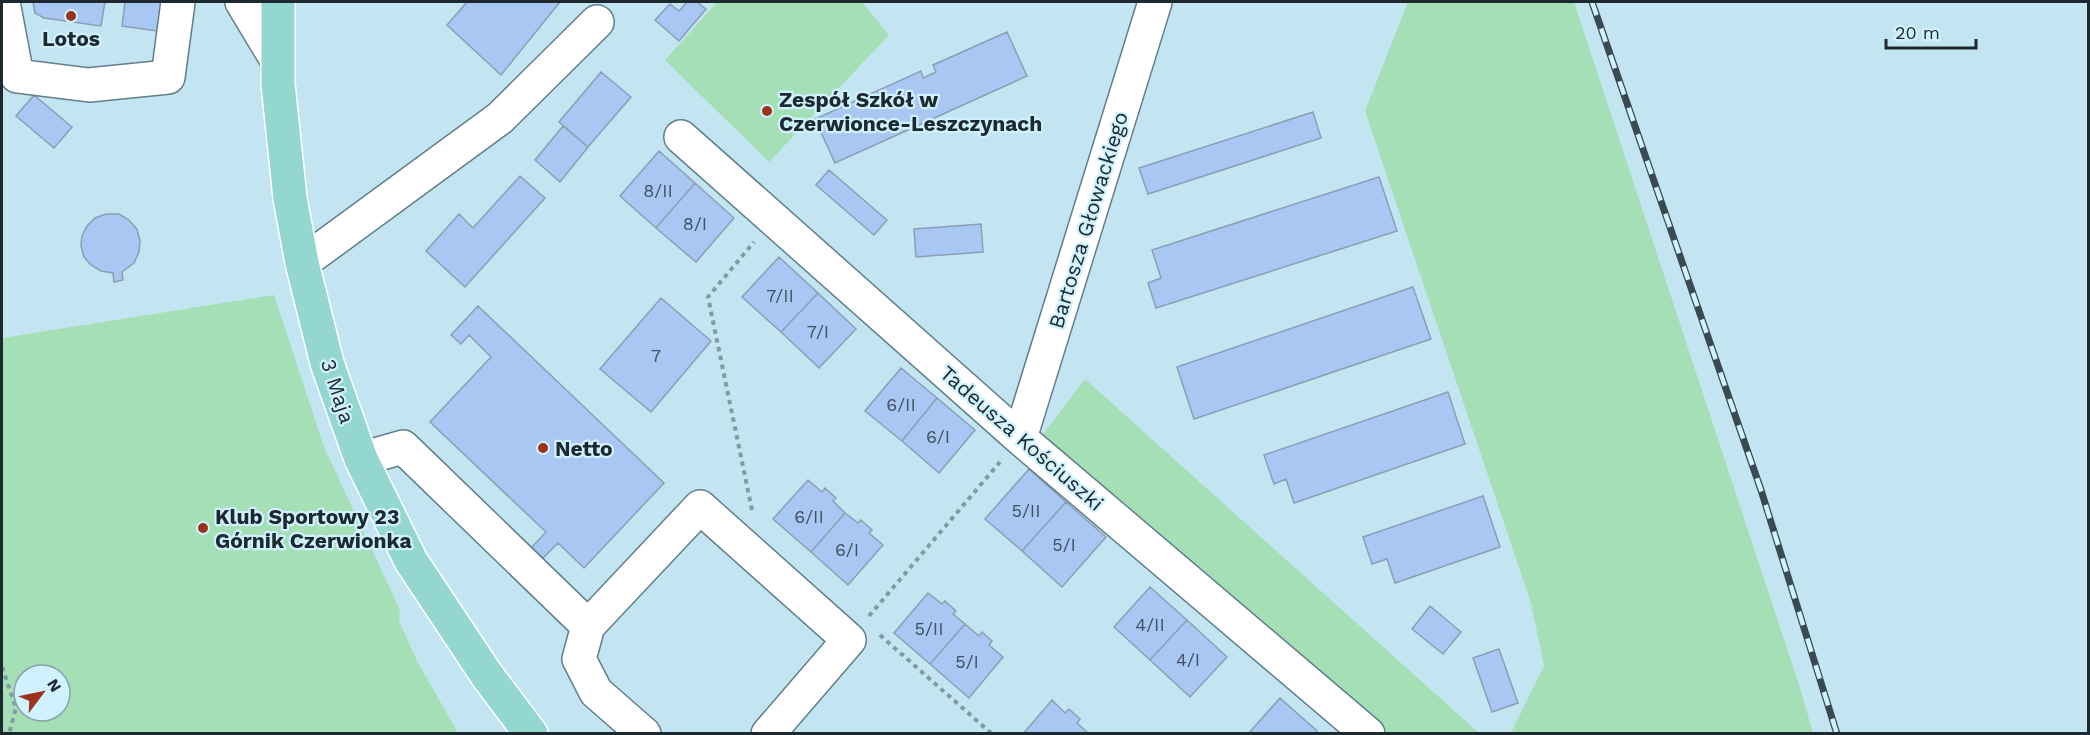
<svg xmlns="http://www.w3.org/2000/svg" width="2090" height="735" font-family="'Work Sans',sans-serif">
  <rect width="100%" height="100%" fill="#c3e5f1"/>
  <path fill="#a5dfb6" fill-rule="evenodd" d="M717,2h145l27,33 -120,127 -104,-102z
    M1408,2h166l226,686 13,45h-302l33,-67 -13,-63 -166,-492z
    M274,295l50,152 76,163 -1,11 19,42 40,70h-456v-395zM24,675h36v36h-36z
    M1085,379l394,354h-90l-348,-296z"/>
  <path fill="#a8c7f2" stroke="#8c9db5" stroke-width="1.5" d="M33,2h72l-4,24 -57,-8 -9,-5z
    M125,2h66l-5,33 -64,-9z
    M467,2h93l-59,73 -54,-50z
    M687,2h10l9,7 -27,32 -24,-21 15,-16 9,7z
    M1007,32l20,44 -192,87 -20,-44 106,-48 2,7 13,-6 -3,-7z
    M601,72l30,25 -43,50 -29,-25z
    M34,95l38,32 -18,21 -38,-32z
    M1313,112l8,26 -173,56 -9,-26z
    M563,126l25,21 -28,35 -25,-22z
    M659,151l36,32 -39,45 -36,-32z
    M829,170l58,50 -13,15 -58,-50z
    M520,176l25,22 -80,89 -39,-36 33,-37 14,14z
    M1379,177l18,54 -241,77 -8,-25 13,-5 -9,-28z
    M695,183l39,35 -38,44 -40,-34z
    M106,214h13l10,6 8,9 3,12 -1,11 -5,11 -12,9 1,8 -9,2 -1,-9 -12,-2 -10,-6 -7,-8 -3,-11 1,-10 5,-10 8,-8z
    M981,224l2,28 -67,5 -2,-28z
    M779,257l39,36 -37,39 -39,-35z
    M1413,287l18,52 -237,80 -17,-52z
    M818,293l38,36 -37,39 -38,-36z
    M661,298l50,43 -60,71 -51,-43z
    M478,306l186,177 -80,85 -26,-25 -16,16 -11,-11 15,-16 -116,-110 61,-65 -22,-22 -8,9 -10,-9z
    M901,368l36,30 -35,43 -37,-30z
    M1448,392l17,52 -171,59 -8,-24 -12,5 -10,-29z
    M937,398l38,32 -36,43 -37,-32z
    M1029,469l37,33 -44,49 -37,-32z
    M808,480l14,12 3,-4 11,10 -3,3 12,12 -34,39 -38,-33z
    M1483,496l17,51 -105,36 -8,-24 -15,5 -9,-27z
    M1066,502l40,35 -44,50 -40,-36z
    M845,513l13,10 3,-3 11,10 -3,3 14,12 -35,40 -37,-33z
    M1150,587l37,33 -37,40 -36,-33z
    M928,593l14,11 3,-3 11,10 -3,3 12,10 -35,40 -36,-31z
    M1430,606l31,26 -18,22 -31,-25z
    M1187,620l40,37 -37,40 -40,-37z
    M965,624l14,12 3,-4 10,9 -3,4 14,12 -34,41 -39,-34z
    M1499,649l19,54 -26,9 -19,-54z
    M1280,698l37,33 -2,3h-67z
    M1052,700l13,13 4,-4 11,10 -3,4 12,11h-66z"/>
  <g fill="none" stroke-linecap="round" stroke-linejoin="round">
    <g stroke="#607f8a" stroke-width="36">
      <path id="minor" d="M3,2l14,74 72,9 79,-8 10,-75
        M242,2l35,58
        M681,137l339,301 348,296
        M302,263l198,-145 97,-96
        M1020,438l135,-436
        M361,459l42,-12 185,179
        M644,734l-48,-42 -17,-33 9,-33 112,-119 149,133 -81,94"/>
    </g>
    <g stroke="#fff" stroke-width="36">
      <path id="major" d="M278,2v82l12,114 12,65 25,100 34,96 50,102 75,113 45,60"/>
    </g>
    <path stroke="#819aa4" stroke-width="4" stroke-dasharray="4.5 4.5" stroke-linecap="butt" d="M752,510l-44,-213 46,-55
      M869,616l131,-154
      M880,635l112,99
      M2,667l14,41 -7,26"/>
    <use href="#minor" stroke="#fff" stroke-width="33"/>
    <use href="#major" stroke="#94d6d0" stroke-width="33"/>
    <g stroke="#394a50" stroke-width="7">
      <path id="rail" d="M1592,2l169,488 76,244"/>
    </g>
    <use href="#rail" stroke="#d0f2ff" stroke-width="4.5" stroke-dasharray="14" stroke-linecap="butt"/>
  </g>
  <g fill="#9b321d" stroke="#d0f2ff" stroke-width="2">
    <circle cx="71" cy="16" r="6"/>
    <circle cx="767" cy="111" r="6"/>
    <circle cx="543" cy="448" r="6"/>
    <circle cx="203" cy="528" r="6"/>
  </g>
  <g text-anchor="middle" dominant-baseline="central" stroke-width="4.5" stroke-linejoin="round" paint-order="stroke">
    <g font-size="18" fill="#3f505f">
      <text x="658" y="190">8/II</text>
      <text x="695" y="223">8/I</text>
      <text x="780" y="295">7/II</text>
      <text x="818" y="331">7/I</text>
      <text x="656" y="355">7</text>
      <text x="901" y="404">6/II</text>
      <text x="938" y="436">6/I</text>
      <text x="1026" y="510">5/II</text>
      <text x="809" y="516">6/II</text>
      <text x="1064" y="544">5/I</text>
      <text x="847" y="549">6/I</text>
      <text x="1150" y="624">4/II</text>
      <text x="929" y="628">5/II</text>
      <text x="1188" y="659">4/I</text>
      <text x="967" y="661">5/I</text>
    </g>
    <g font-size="21" font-weight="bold" fill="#1c292e" stroke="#d0f2ff" text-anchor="start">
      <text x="71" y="38" text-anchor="middle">Lotos</text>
      <text x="779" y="99">Zespół Szkół w<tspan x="779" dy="24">Czerwionce-Leszczynach</tspan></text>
      <text x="555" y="448">Netto</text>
      <text x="215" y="516">Klub Sportowy 23<tspan x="215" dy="24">Górnik Czerwionka</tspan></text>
    </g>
    <g font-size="21" fill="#1c292e" stroke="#d0f2ff">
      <text transform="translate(1088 220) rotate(-73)">Bartosza Głowackiego</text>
      <text transform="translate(338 391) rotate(72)">3 Maja</text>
      <text transform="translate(1022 438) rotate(41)">Tadeusza Kościuszki</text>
    </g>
  </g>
  <rect width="2090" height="735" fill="none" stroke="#1c292e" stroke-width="6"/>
  <g transform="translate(42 693) rotate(58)"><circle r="28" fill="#d0f2ff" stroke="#88a2ab" stroke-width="1.5"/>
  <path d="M0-4.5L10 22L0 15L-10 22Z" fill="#9b321d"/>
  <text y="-9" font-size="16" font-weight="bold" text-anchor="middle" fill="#1c292e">N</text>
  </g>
  <path d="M1886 39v9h90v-9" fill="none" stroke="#1c292e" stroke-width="3"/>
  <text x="1895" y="39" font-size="18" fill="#1c292e" stroke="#d0f2ff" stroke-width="4.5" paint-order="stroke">20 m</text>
</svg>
